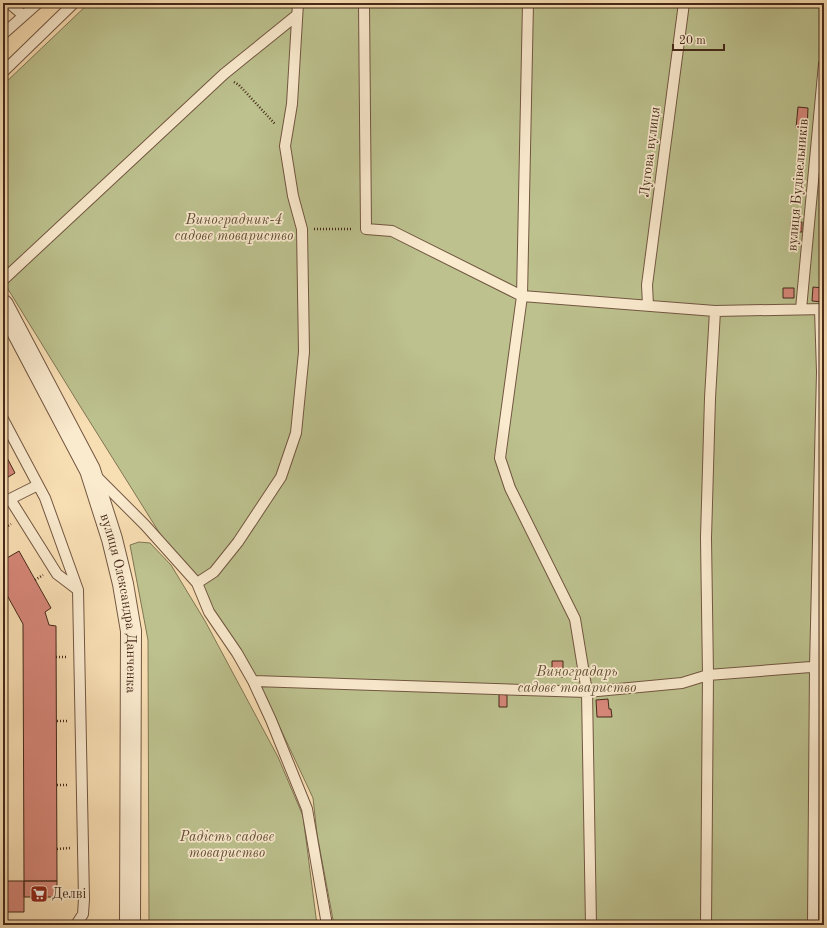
<svg xmlns="http://www.w3.org/2000/svg" width="827" height="928" font-family="'Old Standard TT',serif">
  <rect width="100%" height="100%" fill="#f8deb3"/>
  <filter id="stains"><feTurbulence type="fractalNoise" baseFrequency=".005" numOctaves="4"/><feColorMatrix values="0 0 0 0 .2 0 0 0 0 .09 0 0 0 0 .02 0 0 0 .5 -.17"/></filter>
  <radialGradient id="worn" r=".72"><stop offset=".6" stop-color="#630" stop-opacity="0"/><stop offset="1" stop-color="#630" stop-opacity=".3"/></radialGradient>
  <path fill="#bcc18e" stroke="#807554" d="M89,3h735v922h-490l-17,-91 -4,-36 -53,-113 -51,-73 -129,-206 -77,-125v-196z
    M139,542l11,1 21,22 34,56 73,136 25,59 14,109h-168l-1,-285 -18,-95z"/>
  <path fill="#d68779" stroke="#452919" d="M798,107l10,1 -1,21 -11,-1z
    M791,222h11v10h-11z
    M813,287l11,1v14l-12,-1z
    M783,288h11v10h-11z
    M3,450l12,23 -12,7z
    M3,551l4,7 12,-7 32,57 -6,4 4,13 7,1 1,255h-33l-1,-257 -20,-36z
    M552,661h11v16l-11,-1z
    M499,694l8,1v12h-8z
    M608,699l1,10h2l1,8h-15l-1,-17z
    M3,881h21v31h-21z
    M24,881h33v16h-33z"/>
  <g fill="none" stroke-linecap="round" stroke-linejoin="round">
    <g stroke="#725640" stroke-width="12">
      <path id="lane" d="M9,3l14,12
        M364,3l2,226 26,2 130,65 193,15 109,-2
        M528,3l-6,293 -22,162 10,30 65,131 12,73 4,233
        M3,34l35,-31
        M3,72l71,-69
        M3,280l221,-206 73,-59
        M648,305l-1,-20 37,-282
        M801,309l23,-245
        M3,419l42,79 33,92 6,309 -1,15 -7,11
        M97,477l48,48 52,58 12,29 28,41 16,28 18,39 36,89 20,116
        M38,485l-28,14 47,75 21,16
        M197,583l17,-11 24,-30 43,-65 15,-44 8,-81 -2,-123 -9,-33 -8,-50 7,-42 6,-101
        M253,681l334,11 95,-9 26,-8 116,-9
        M706,925l2,-250 -2,-137 4,-140 5,-87
        M813,925l2,-258 7,-295 -2,-63"/>
    </g>
    <g stroke="#725640" stroke-width="22">
      <g id="street">
        <path id="s1" d="M3,305l87,165 22,69 11,45 8,47 -1,294"/>
      </g>
    </g>
    <path stroke="#452919" stroke-width="2.5" stroke-dasharray="1 2" stroke-linecap="butt" d="M234,82l5,3 36,39
      M314,229h39
      M3,529l8,-5
      M35,580l8,-5
      M56,657h10
      M57,721h11
      M57,785h11
      M57,849l13,-1"/>
    <use href="#lane" stroke="#faeace" stroke-width="10"/>
    <use href="#street" stroke="#faeace" stroke-width="20"/>
  </g>
  <defs>
    <g id="supermarket-square" transform="scale(0.9)"><rect x="-9" y="-9" width="18" height="18" rx="4" fill="#8f2418" stroke="#faeace"/><path d="M-6-5.5h2.5l.6 2H6L4.5 2H-2.5L-4.4-4H-6ZM-1.5 3.2a1.3 1.3 0 1 0 .1 0ZM3 3.2a1.3 1.3 0 1 0 .1 0Z" fill="#fff"/></g>
  </defs>
  <g fill-rule="evenodd">
    <use href="#supermarket-square" x="39" y="894"/>
  </g>
  <g text-anchor="middle" dominant-baseline="central" stroke-width="3.5" stroke-linejoin="round" paint-order="stroke">
    <g font-size="14" fill="#452919" stroke="#faeace">
      <text transform="translate(650 152) rotate(-83)">Лугова вулиця</text>
      <text transform="translate(798 185) rotate(-85)">вулиця Будівельників</text>
      <text stroke="none"><textPath href="#s1" startOffset="324">вулиця Олександра Данченка</textPath></text>
    </g>
    <g font-size="14" font-style="italic" fill="#634f36" stroke="#faeace">
      <text x="234" y="220">Виноградник-4<tspan x="234" dy="16">садове товариство</tspan></text>
      <text x="577" y="672">Виноградарь<tspan x="577" dy="16">садове товариство</tspan></text>
      <text x="227" y="837">Радість садове<tspan x="227" dy="16">товариство</tspan></text>
    </g>
    <g font-size="14" fill="#452919" stroke="#faeace" text-anchor="start">
      <text x="52" y="894">Делві</text>
    </g>
  </g>
  <rect width="827" height="928" fill="none" stroke="#f8deb3" stroke-width="16"/>
  <rect x="4" y="4" width="819" height="920" fill="none" stroke="#452919" stroke-width="2"/>
  <rect x="8" y="8" width="811" height="912" fill="none" stroke="#452919"/>
  <path d="M673 44v6h51v-6" fill="none" stroke="#452919" stroke-width="2"/>
  <text x="679" y="44" font-size="12" fill="#452919" stroke="#faeace" stroke-width="3" paint-order="stroke">20 m</text>
  <rect width="100%" height="100%" filter="url(#stains)"/>
  <rect width="100%" height="100%" fill="url(#worn)"/>
</svg>
